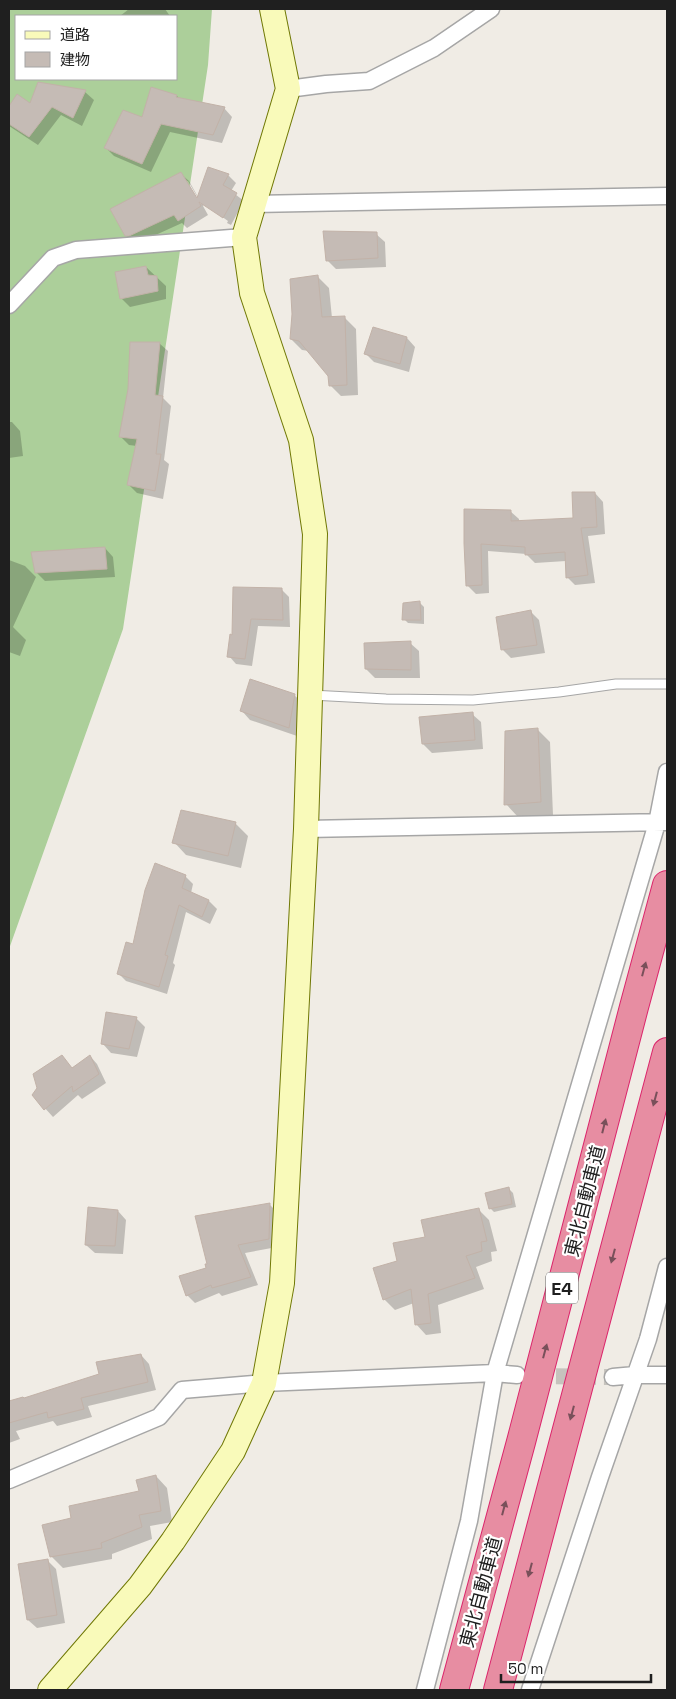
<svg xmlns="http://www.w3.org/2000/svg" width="676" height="1699" font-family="'Space Grotesk','Noto Sans JP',sans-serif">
  <rect width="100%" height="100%" fill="#f0ece5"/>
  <path fill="#accf9a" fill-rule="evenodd" d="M9,9h203l-4,56 -85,564 -114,320zM16,16h160v63h-160z"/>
  <path fill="#0003" fill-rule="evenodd" d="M129,9h36l5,7h-50z
    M85,92l9,8 -12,26 -21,-11 -23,30 -29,-19v-17l8,-13 14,8z
    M177,96l3,3 44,9 8,9 -10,26 -52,-11 -19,40 -37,-16 -8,-8 36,-29z
    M209,169l20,7 7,7 -5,8 13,10 -13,24 -4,-2 1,-2 -24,-17 -1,2 5,9 -21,13 -5,-5 -44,20h-4l-8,-8 55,-61 8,7 9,16zM185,181h3l13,22 -2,1z
    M376,234l9,8 1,25 -50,2 -9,-9z
    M146,267l20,19v13l-36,8 -8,-8z
    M318,277l11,11 3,30h13l11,11 2,66 -17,1 -11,-11 -1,-10 -20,-24 -7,-1 -11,-11z
    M407,338l8,9 -6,25 -35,-10 -8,-8z
    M159,343l9,8 -5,47 8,8 -7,54 5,4 -6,35 -26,-6 -9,-9 9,-38 -8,-1 -9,-9z
    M9,422h3l8,9 3,25 -14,2z
    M595,493l8,9 2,32 -17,2 7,47 -20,2 -8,-8 -1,-16 -31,2 -9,-9 -38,-3 1,42 -13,1 -9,-9 -2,-42 45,-32 9,8v3l55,-3z
    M105,548l8,9 2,20 -70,4 -9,-9z
    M9,560l16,6 11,11 -23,50 13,13 -6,16 -11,-4z
    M281,589l8,8 1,30 -32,-1 -6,40 -16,-2 -7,-8 4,-20z
    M420,603l4,4v17l-16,-1 -4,-4z
    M531,612l8,8 6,33 -34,5 -9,-9z
    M410,643l9,8 1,27h-45l-9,-9z
    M294,695l9,8 -6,33 -47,-16 -8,-9z
    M472,714l9,8 2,27 -51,4 -9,-9z
    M537,729l13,13 3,73 -35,2 -12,-13z
    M235,823l13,13 -7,32 -55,-13 -12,-13z
    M185,876l8,8 -2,9 18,8 8,8 -7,15 -24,-12 -13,51 2,2 -8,29 -41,-13 -8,-8 16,-27z
    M136,1018l9,9 -8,30 -26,-4 -8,-9z
    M90,1056l7,8 9,19 -24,16 -4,-4 -25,22 -20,-22z
    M509,1189l4,4 3,14 -22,5 -4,-4z
    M270,1205l8,8 -1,34 -32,6 13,32 -36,11 -3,-3 -24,10 -8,-8 20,-27z
    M479,1210l10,10 8,31 -6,1 1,9 -16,6 8,22 -46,16 3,28 -15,2 -10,-11 -2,-21 -19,7 -11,-11 15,-37 27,-24z
    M118,1211l8,9 -3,34 -28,-1 -9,-8z
    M141,1355l8,9 7,26 -68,16 4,11 -35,9 -4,-5 -37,10 4,8 -11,4v-40l91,-28z
    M156,1476l11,12 5,34 -22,4 2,13 -40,15v5l-49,9 -12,-12 22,-37 67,-27z
    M47,1560l9,9 9,54 -28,5 -9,-8z"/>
  <path fill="#c5bbb5" stroke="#c2b2a8" d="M38,82l48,8 -13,28 -21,-11 -23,30 -20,-13v-18l8,-12 13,9z
    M151,87l26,8 -1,2 49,10 -12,28 -52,-11 -19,40 -38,-16 19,-38 19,7z
    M208,167l21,7 -6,11 14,8 -14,25 -24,-16 2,4 -23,15 -4,-6 -45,21h-4l-15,-27 71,-37 16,26z
    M323,231l54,1 1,26 -52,3z
    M146,266l2,9 9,1 1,15 -38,8 -5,-27z
    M318,275l4,42 23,-1 2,69 -18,1 -1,-10 -29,-35 -9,-2 2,-25 -2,-35z
    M373,327l34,10 -7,27 -36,-10z
    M130,342h30l-5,53 8,1 -7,58h5l-6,37 -28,-6 10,-46 -18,-2 9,-48z
    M572,492h23l2,35 -16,1 7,47 -22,3 -1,-26 -40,3v-8l-44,-3 1,41 -16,1 -2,-43v-34l47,1v11l62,-3z
    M105,547l2,22 -72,4 -4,-21z
    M233,587l49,1 1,32 -32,-1 -6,40 -18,-2 3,-23 2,1z
    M420,601l1,19h-19l1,-17z
    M531,610l6,35 -36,5 -5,-33z
    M411,641v29l-46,-1 -1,-26z
    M250,679l45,15 -6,34 -49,-17z
    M473,712l2,28 -53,4 -3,-27z
    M538,728l3,74 -37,3 1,-74z
    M181,810l55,12 -8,34 -56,-13z
    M155,863l31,12 -4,13 27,12 -7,17 -23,-12 -14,50 3,1 -9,31 -42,-13 9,-32 7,2 12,-54z
    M106,1012l31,5 -8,32 -28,-5z
    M62,1055l10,13 18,-13 9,19 -26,18 -1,-6 -28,24 -12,-15 5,-7 -4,-14z
    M509,1187l3,17 -23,5 -4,-16z
    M270,1203l-1,36 -31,6 13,32 -39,11 -1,-3 -25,11 -7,-20 27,-8 -1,-4h2l-12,-48z
    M88,1207l30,3 -3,36 -30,-1z
    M479,1208l8,33 -6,1 1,9 -16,5 9,22 -47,16 3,29 -16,2 -4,-36 -28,11 -10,-32 24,-7 -4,-18 32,-6 -4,-17z
    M141,1354l7,28 -67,16 3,11 -36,9 -1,-6 -38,11v-22l14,-4 1,1 75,-24 -3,-12z
    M156,1475l5,36 -22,4 3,12 -41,16 1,5 -52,9 -8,-32 29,-7 -2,-12 70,-15 -3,-11z
    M48,1559l9,56 -30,5 -9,-56z"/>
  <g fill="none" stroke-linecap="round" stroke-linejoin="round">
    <path stroke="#c6c3bd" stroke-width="16" stroke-dasharray="16 8" stroke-linecap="butt" d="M532,1376l81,1"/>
    <g stroke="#a6a6a6" stroke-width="11">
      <path id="lane" d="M311,695l75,4 87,1 86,-8 57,-8h51"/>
    </g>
    <g stroke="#a6a6a6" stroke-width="19">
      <path id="street" d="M288,89l38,-5 43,-3 65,-33 57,-39
        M253,204l414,-8
        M9,305l44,-47 23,-8 168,-13
        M306,829l360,-7
        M613,1377l22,-2h32
        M9,1480l150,-63 23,-27 82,-7 231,-10 22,2
        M425,1690l44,-169 26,-148 162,-550 10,-51
        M530,1690l70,-213 48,-138 19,-72"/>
    </g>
    <g stroke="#707805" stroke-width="26">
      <path id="secondary" d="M50,1690l90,-104 33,-45 60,-90 31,-68 18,-100 24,-454 9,-295 -14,-94 -49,-147 -8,-56 44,-148 -16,-80"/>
    </g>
    <g stroke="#db256b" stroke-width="30">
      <path id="highway" d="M454,1690l67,-248 113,-435 33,-122
        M498,1690l169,-638"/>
    </g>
    <use href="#lane" stroke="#fff" stroke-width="9"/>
    <use href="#street" stroke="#fff" stroke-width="16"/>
    <use href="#secondary" stroke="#f9faba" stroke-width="24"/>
    <use href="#highway" stroke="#e78da2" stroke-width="28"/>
  </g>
  <defs><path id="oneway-solid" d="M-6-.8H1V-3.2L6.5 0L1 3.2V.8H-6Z" transform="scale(1.25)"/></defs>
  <g fill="#79505a">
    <use href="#oneway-solid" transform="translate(644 969) rotate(-75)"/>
    <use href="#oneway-solid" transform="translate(655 1099) rotate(105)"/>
    <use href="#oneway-solid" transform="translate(604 1126) rotate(-76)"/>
    <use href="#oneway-solid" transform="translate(613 1256) rotate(105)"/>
    <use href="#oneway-solid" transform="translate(545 1351) rotate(-75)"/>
    <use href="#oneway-solid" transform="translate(572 1413) rotate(105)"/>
    <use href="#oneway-solid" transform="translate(504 1508) rotate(-75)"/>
    <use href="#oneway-solid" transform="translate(530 1570) rotate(105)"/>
  </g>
  <g text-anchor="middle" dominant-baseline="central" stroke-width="4.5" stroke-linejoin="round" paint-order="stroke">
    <rect fill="#fff" stroke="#626262" stroke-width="1" x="546" y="1272.5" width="32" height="31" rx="4"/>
    <g font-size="18" font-weight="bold" fill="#1f1f1f">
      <text x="562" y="1288">E4</text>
    </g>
    <g font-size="19" fill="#1f1f1f" stroke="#fff">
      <text transform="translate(585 1201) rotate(-76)">東北自動車道</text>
      <text transform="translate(481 1592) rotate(-75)">東北自動車道</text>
    </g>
  </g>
  <rect width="676" height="1699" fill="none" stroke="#1f1f1f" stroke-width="20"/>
  <rect x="15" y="15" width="162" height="65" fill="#ffffff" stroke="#a5a5a5"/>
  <rect x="25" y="31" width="25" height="8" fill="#f9faba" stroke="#a5a5a5"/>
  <text x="60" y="40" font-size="15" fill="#1f1f1f">道路</text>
  <rect x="25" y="52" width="25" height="15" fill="#c5bbb5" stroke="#a5a5a5"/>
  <text x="60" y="65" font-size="15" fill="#1f1f1f">建物</text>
  <path d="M501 1674v8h150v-8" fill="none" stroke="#1f1f1f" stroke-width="2.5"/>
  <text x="508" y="1674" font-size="15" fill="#1f1f1f" stroke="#ffffff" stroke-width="4" paint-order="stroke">50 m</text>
</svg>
